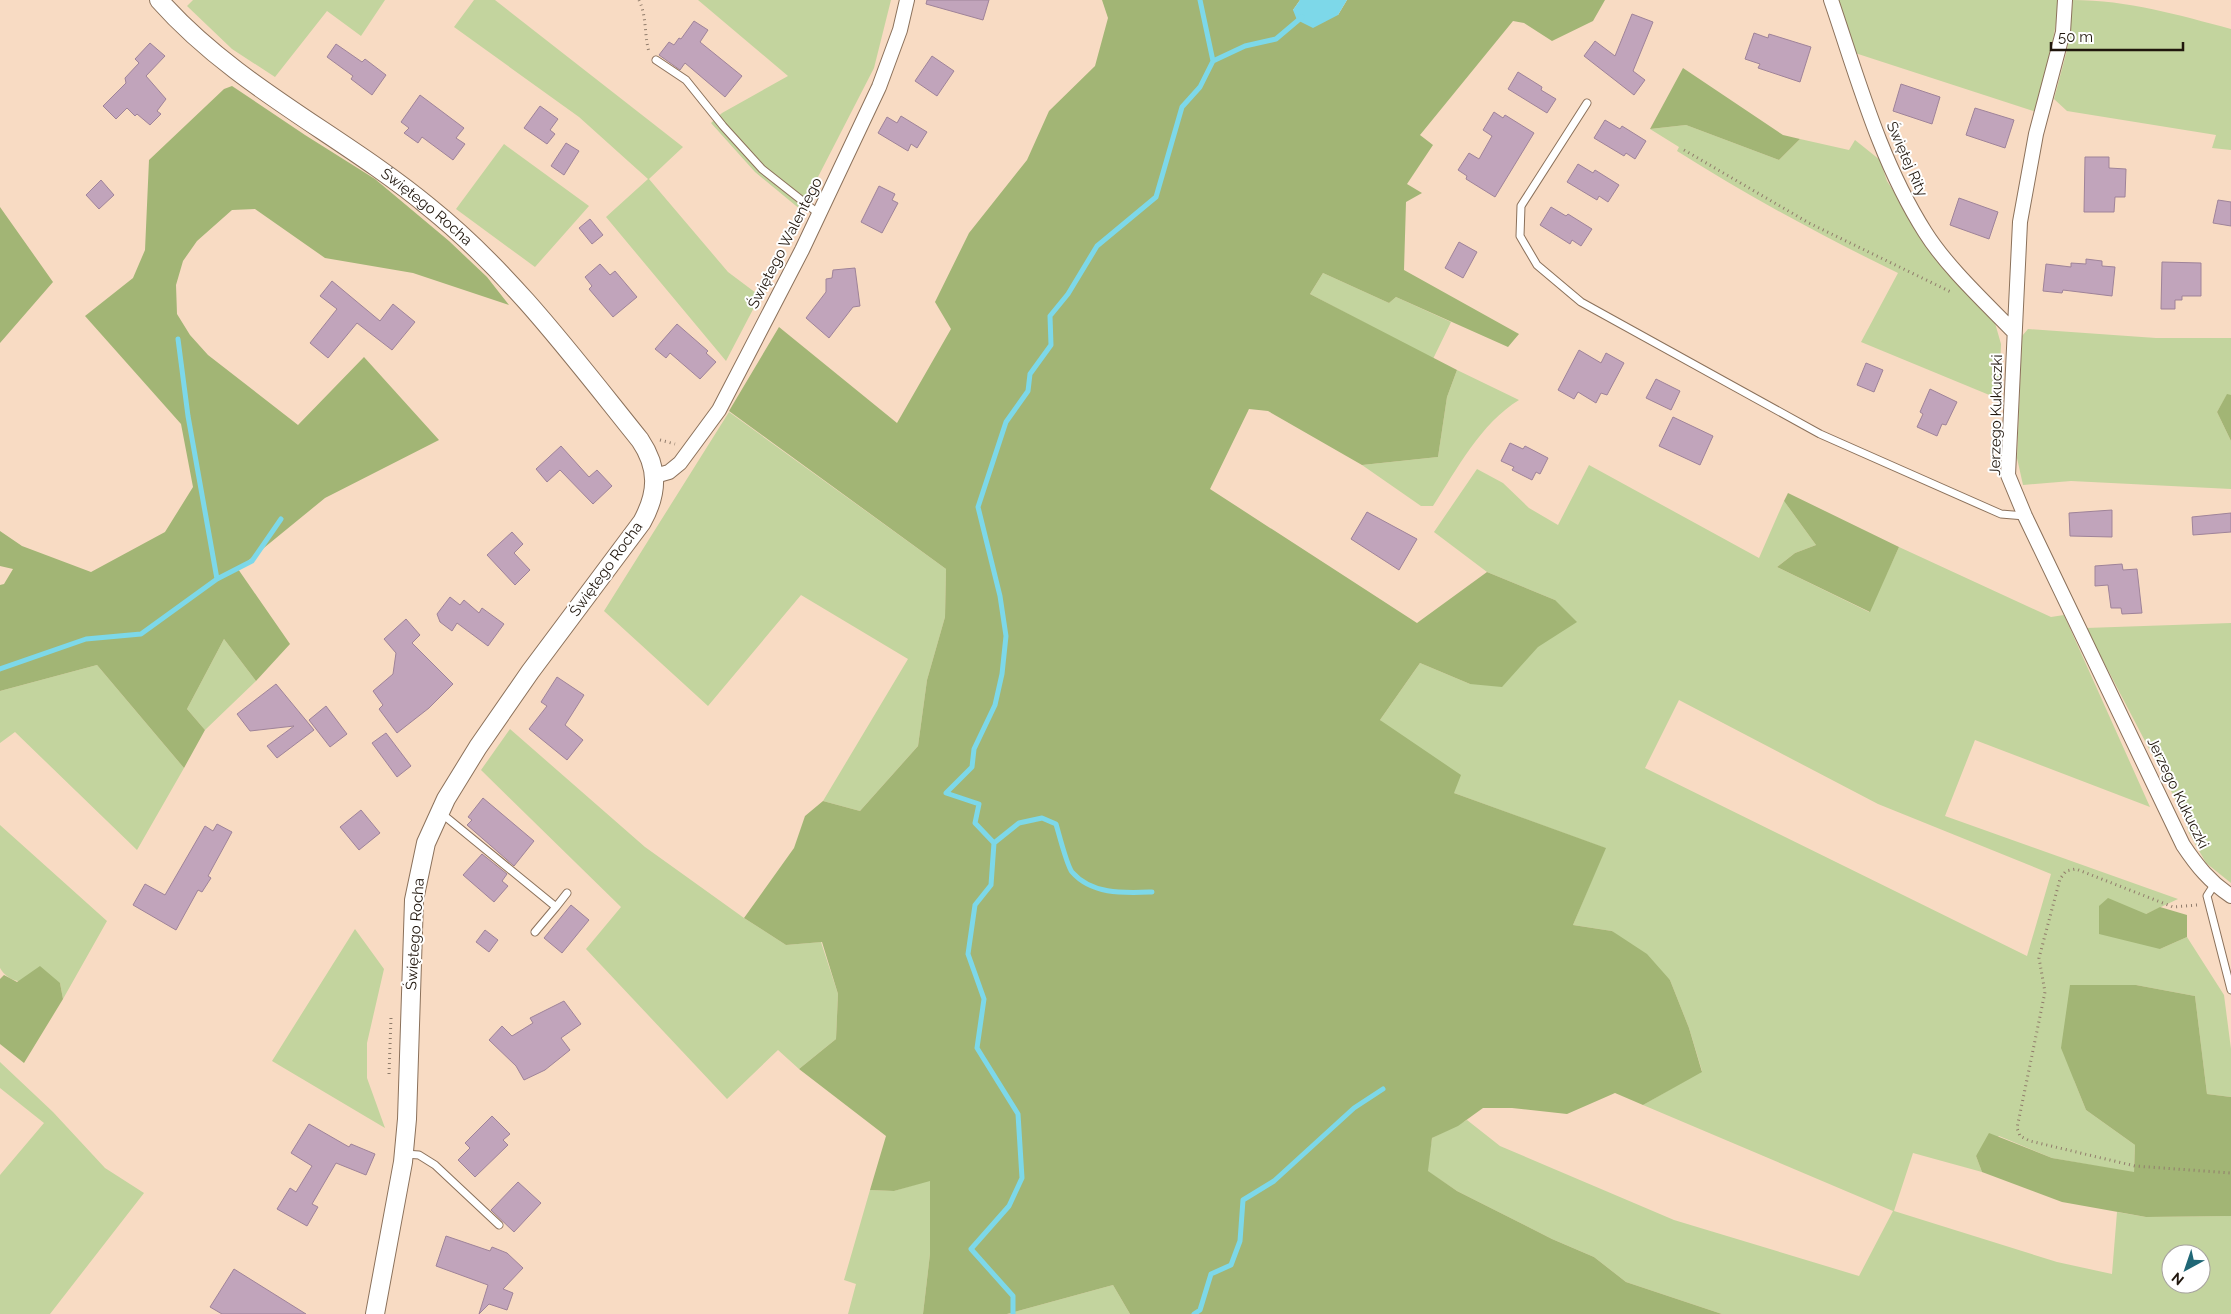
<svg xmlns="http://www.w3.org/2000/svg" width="2231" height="1314" font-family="Raleway,sans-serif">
  <rect width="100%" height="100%" fill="#f8dbc3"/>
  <path fill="#c3d49e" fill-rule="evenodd" d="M193,0h192l-24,36 -34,-25 -52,66 -43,-28 -45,-43z
    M474,0h21l188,147 -34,32 79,93 32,24 -34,65 -120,-144 42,-38 -69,-62 -125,-90z
    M698,0h193l-17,68 -73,142 -46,-38 -44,-49 11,-10 66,-37z
    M1838,0h222l-8,46 -16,66 -181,-59z
    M2073,0c54,0 106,15 158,29v121l-19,-2 4,-13 -149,-24 -13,-12 13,-49z
    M1686,125l93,35 21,-21 49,11 6,-10 25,20 7,21 55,85 53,57 6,21 -2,55 -138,-57 37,-69c-76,-37 -150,-77 -221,-122l2,-4 -29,-18z
    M504,144l85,62 -54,61 -79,-58z
    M1323,273l66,30 7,-6 55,25 -18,37 -123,-65z
    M2028,329l128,9h75v57h-4l-10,17 14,29v48l-160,-8 -48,4 -6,-27 5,-122z
    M1457,370l62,30c-38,23 -62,69 -86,106h-12l-59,-41 76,-8 9,-60z
    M729,412l217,157 -1,48 -18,63 -9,66 -58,65 -37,-10 85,-142 -107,-64 -93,111 -104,-95z
    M1589,465l170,93 25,-57 32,44 -21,8 -18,14 92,45 30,-65 152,70 13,-2 86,192 -175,-67 -30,76 233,83 -32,15 14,35 27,-12 37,58 7,54v48l-24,-3 -12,-98 -59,-11h-66l4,95 12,30 49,35 -1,28 -82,-15 -53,-22 -23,20 6,16 -69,-19 -19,58 163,51 55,12 5,-62 29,5 85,-1v98h-509l-96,-32 -32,-25 -42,-18 -95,-48 -30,-20 5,-33 35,-18 33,26 174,74 185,56 34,-65 -250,-106 59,-34 -13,-43 -19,-48 -58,-49 -39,-6 32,-77 -151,-55 -74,-73 40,-57 50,21 85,-84 -68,-28 -53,-40 43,-63 26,14 26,25 29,17zM1679,700l199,104 173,70 -24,82 -382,-188zM2171,1254h30v30h-30z
    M2231,623v260l-25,-20 -17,-30 -7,-21 -96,-184z
    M224,639l32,42 -51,49 -18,-21z
    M97,665l87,103 -47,82 -122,-118 -15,11v-52z
    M510,729l135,118 99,71 42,27 35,-3 17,52 -2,45 -37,30 -21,-19 -51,49 -141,-150 35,-42 -140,-137z
    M0,825l107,96 -44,78 -3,-16c-20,-1 -49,5 -60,-15z
    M355,929l29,40 -17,74v35l18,50 -113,-67z
    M0,1062l53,50 52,56 39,25 -94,121h-50v-139l44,-52 -44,-35z
    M930,1180v74l-7,60h-75l8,-30 -12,-4 26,-90 24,1z
    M1113,1285l17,29h-123z"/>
  <path fill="#a2b575" d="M1102,0h198l-7,10 45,5 9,-15h258l-12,21 -41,20 -28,-18 -11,-2 -93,114 13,10 -26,39 15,9 -16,9 -2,68 115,64 -11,13 -112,-50 -7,6 -66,-30 -13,21 147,76 -10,27 -9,60 -76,8 -94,-54 -19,-2 -39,80 207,134 70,-51 68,28 22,22 -39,25 -36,40 -32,-3 -50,-21 -40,57 81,55 -7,18 152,55 -33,77 39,6 35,23 23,26 19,48 13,44 -59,33 -28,-12 -48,21 -55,-6h-29l-25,18 -26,12 -4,33 29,20 95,48 42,18 32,25 96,32h-592l-17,-29 -106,29h-84l7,-60v-73l-36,10 -24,-1 16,-54 -87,-67 37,-30 2,-45 -16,-52 -36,3 -42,-27 50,-70 11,-32 18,-15 37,10 58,-65 9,-66 18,-63 1,-48 -217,-158 50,-84 118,96 54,-94 -16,-27 34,-69 58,-73 22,-49 46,-45 13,-48z
    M1683,68l100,67 17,4 -21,21 -93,-35 -36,4z
    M232,86l73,49 70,44 74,62 38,36 22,28 -96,-32 -88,-15 -70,-49 -23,1 -35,31 -14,20 -7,24 1,29 13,21 18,20 90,70 66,-68 75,83 -114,58 -87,71 52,75 -34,37 -32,-42 -37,70 18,21 -21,38 -87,-103 -97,26v-106l4,-1 9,-15 -13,-3v-35l22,15 69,26 74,-40 28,-45 -12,-63 -96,-108 48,-38 12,-28 4,-90 75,-71z
    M0,207l53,75 -53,61z
    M2227,394l4,1v46l-14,-29z
    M1788,493l111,54 -29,65 -93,-45 18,-14 21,-8 -32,-44z
    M2108,898l38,16 14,-7 27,8v22l-27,12 -61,-15v-28z
    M40,966l20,17 3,16 -39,64 -24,-19v-65l4,-4 13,7z
    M2070,985h66l59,11 12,98 24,3v119l-85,1 -84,-15 -80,-30 -6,-16 13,-23 63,25 82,14 1,-27 -49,-35 -25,-62z"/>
  <path fill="#7dd8e9" d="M1300,0h47l-9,15 -25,13 -16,-8 -4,-10z"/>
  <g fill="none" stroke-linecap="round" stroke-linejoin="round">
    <path stroke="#7dd8e9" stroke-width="5" d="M1200,0l13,61
      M178,339l10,77 29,163
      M0,669l86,-30 55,-5 76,-55 35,-18 29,-42
      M994,843l25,-20 23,-5 14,6c3,10 11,42 16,48 20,23 52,21 80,20
      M1013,1314v-18l-42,-47 38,-43 13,-28 -4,-64 -41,-66 7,-49 -16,-45 7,-49 16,-20 3,-42 -19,-20 4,-19 -33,-11 26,-26 2,-18 21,-44 7,-31 4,-38 -6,-40 -22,-89 28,-85 22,-31 2,-17 21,-29 -1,-29 18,-22 29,-48 59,-49 26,-90 18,-20 13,-26 32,-15 31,-7 26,-22
      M1194,1314l6,-4 11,-36 20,-9 9,-24 3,-41 31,-19 80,-73 29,-19"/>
  </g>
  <path fill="#c1a4bb" stroke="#9f8399" d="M927,0h62l-6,20 -57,-16z
    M1632,14l21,8 -20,49 12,9 -11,15 -50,-39 11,-15 20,15z
    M694,21l14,9 -8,12 42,34 -17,21 -40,-34 -5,7 -21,-15 10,-13 5,3 5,-7 2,1z
    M1754,33l14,5 1,-4 42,13 -11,35 -42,-14 2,-4 -15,-5z
    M150,43l15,13 -19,20 20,23 -9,12 4,3 -11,11 -13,-11 -2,2 -8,-8 -11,11 -13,-13 23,-23 -1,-5 14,-15 -4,-4z
    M336,44l26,18 3,-3 21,16 -14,20 -21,-16 2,-3 -26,-19z
    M932,56l22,15 -17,25 -22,-15z
    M1518,72l24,15 -1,3 15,9 -9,14 -39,-24z
    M1901,84l39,13 -8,27 -39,-13z
    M420,95l44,33 -8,10 9,6 -12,16 -31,-23 -4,6 -14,-10 5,-5 -8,-6z
    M540,106l18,13 -8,11 5,4 -8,10 -23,-16z
    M1975,108l39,12 -9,28 -39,-13z
    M1494,112l9,6 2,-3 29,18 -39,64 -29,-18 1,-3 -9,-6 11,-17 10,6 13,-23 -9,-6z
    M901,116l26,16 -10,16 -6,-4 -3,7 -30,-18 9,-16 10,6z
    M1605,120l15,9 2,-3 24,15 -11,18 -9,-6 -2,3 -30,-18z
    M566,143l13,8 -15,24 -13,-9z
    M2085,157h24v11l17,1 -1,28h-10l-1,15h-30z
    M1578,164l15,9 2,-3 24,15 -11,17 -9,-6 -2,4 -30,-18z
    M101,180l13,15 -15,14 -13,-14z
    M879,186l16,8 -3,6 6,3 -16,30 -21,-11z
    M1959,198l39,14 -9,27 -39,-14z
    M2218,200l13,2v24l-18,-3z
    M1551,207l15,9 2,-2 24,15 -11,17 -9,-6 -2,4 -30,-19z
    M590,219l13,16 -11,9 -13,-16z
    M1459,242l18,10 -14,26 -18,-10z
    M2086,259l16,2v5l13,1 -3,29 -49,-6 -1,3 -19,-2 3,-27 25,3v-4l15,1z
    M2162,262l39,1v33h-19v4h-7v9h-14z
    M600,264l10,11 5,-4 22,26 -24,20 -24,-28 3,-3 -7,-9z
    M855,268l5,38 -7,1 -24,31 -23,-20 20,-26v-13l6,-1 1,-8z
    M332,281l48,40 13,-17 22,18 -23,28 -35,-27 -29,35 -18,-15 27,-34 -17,-13z
    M677,324l31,27 -2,2 10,9 -16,17 -30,-26 -4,5 -11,-9z
    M1579,350l22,13 5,-10 18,10 -17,32 -6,-2 -5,10 -18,-11 -4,7 -16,-9z
    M1866,363l17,7 -9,22 -17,-7z
    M1656,379l24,12 -9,19 -25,-12z
    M1930,389l27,13 -11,23 -4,-1 -5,12 -20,-9 6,-13 -3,-2z
    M1673,417l40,19 -13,29 -41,-19z
    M1510,443l13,6 2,-3 23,12 -8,16 -4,-2 -4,8 -20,-10 2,-3 -13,-6z
    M561,446l28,31 8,-7 15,16 -19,18 -33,-34 -13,12 -11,-13z
    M2112,510v27l-42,-1 -1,-23z
    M1367,512l50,27 -18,31 -48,-31z
    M2231,513v19l-38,3 -1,-18z
    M512,532l11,12 -9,9 16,17 -15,15 -28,-30z
    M2122,564l1,6 14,-1 5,44 -20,1 -1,-6h-10l-3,-23 -13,1v-20z
    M450,597l10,8 4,-5 15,13 3,-5 22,16 -16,22 -31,-23 -5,8 -12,-9 -3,-8z
    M406,619l14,16 -8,8 41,41 -24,24 -32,25 -18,-24 4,-4 -10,-14 20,-17 3,-21 -12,-14z
    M557,677l27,18 -19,30 18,15 -16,20 -38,-31 18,-23 -6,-4z
    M276,684l38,46 -37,28 -10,-12 27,-20 -44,5 -13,-17z
    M326,706l21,28 -17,13 -21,-27z
    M386,733l25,33 -14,11 -25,-34z
    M483,798l51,43 -20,25 -47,-41 5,-5 -4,-3z
    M361,810l19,23 -21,17 -19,-23z
    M217,824l15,8 -24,44 3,2 -9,14 -4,-2 -22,40 -43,-25 12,-21 20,11 40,-69 8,5z
    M482,854l25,20 -5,7 6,5 -14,16 -31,-27z
    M571,905l18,15 -27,33 -18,-15z
    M485,930l13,10 -9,12 -13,-10z
    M564,1001l17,23 -20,14 9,12 -25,20 -21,10 -8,-14 -27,-26 13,-14 10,10 21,-13 -3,-5z
    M492,1116l18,18 -7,6 5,5 -33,32 -17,-17 12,-12 -5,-5z
    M309,1124l40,23 2,-3 24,10 -9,21 -30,-12 -24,41 6,3 -11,19 -30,-17 13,-21 6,4 16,-26 -21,-13z
    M518,1182l23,21 -27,29 -23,-22z
    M446,1236l44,15 2,-4 15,6 16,15 -20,21 10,4 -6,17 -18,-6 -10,10 9,-29 -52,-19z
    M234,1269l72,45h-84l-12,-7z"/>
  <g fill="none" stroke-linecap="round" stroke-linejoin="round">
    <g stroke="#8b715b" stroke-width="9">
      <path id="service" d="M656,60l30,20 37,46 39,43 57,45
        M1587,103l-66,103 -1,30 17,29 44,37 239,132 181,80 24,2
        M441,813l115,94 -21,25
        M2214,885l-7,11 24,94
        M556,907l11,-14
        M405,1154l14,1 16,10 64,60"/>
    </g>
    <g stroke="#8b715b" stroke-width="16">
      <path id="minor" d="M1831,0c27,79 49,161 94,232 22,35 60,70 89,100
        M2065,0l-2,32 -27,102 -16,88 -12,253 17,41 158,329c14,21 27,37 48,51
        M655,476l14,-4 11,-9 39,-53 83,-160 77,-163 21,-57 7,-30"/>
    </g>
    <g stroke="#8b715b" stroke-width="20">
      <g id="tertiary">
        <path id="s1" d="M159,0c76,86 183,135 270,207 82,66 145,151 211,233 19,28 18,53 2,82l-112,150 -52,75 -32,52 -20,44 -12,57 -7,219 -4,43 -28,152"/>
      </g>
    </g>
    <path stroke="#907c6b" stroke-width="3" stroke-dasharray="1 4" stroke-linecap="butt" d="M639,0c8,17 5,34 10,52
      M1684,150l125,73 144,70
      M660,440l15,4
      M2197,905l-24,2 -97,-38 -10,2 -6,8 -21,79 6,34 -28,136 3,8 10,5 105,25 96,7
      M389,1074l2,-56"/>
    <use href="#service" stroke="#fff" stroke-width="7"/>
    <use href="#minor" stroke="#fff" stroke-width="14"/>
    <use href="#tertiary" stroke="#fff" stroke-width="18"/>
  </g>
  <g text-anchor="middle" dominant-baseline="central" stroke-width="4" stroke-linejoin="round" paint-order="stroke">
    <g font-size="15" fill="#20160d" stroke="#fff">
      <text transform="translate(1907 159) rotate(66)">Świętej Rity</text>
      <text stroke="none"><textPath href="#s1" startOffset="339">Świętego Rocha</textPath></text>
      <text transform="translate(785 243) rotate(-63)">Świętego Walentego</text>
      <text transform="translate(1996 415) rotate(-89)">Jerzego Kukuczki</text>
      <text transform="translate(606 569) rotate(-54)">Świętego Rocha</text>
      <text transform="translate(2178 793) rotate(64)">Jerzego Kukuczki</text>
      <text transform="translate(415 934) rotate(-86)">Świętego Rocha</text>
    </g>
  </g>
  <g transform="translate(2186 1269) rotate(220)"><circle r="24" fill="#ffffff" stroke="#a6a29e"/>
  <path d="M0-4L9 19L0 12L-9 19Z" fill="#206776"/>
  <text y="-8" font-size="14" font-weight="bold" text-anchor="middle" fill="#20160d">N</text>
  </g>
  <path d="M2051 42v8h132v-8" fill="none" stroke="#20160d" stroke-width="2.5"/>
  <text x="2058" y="42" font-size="15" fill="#20160d" stroke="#ffffff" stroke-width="4" paint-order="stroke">50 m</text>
</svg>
